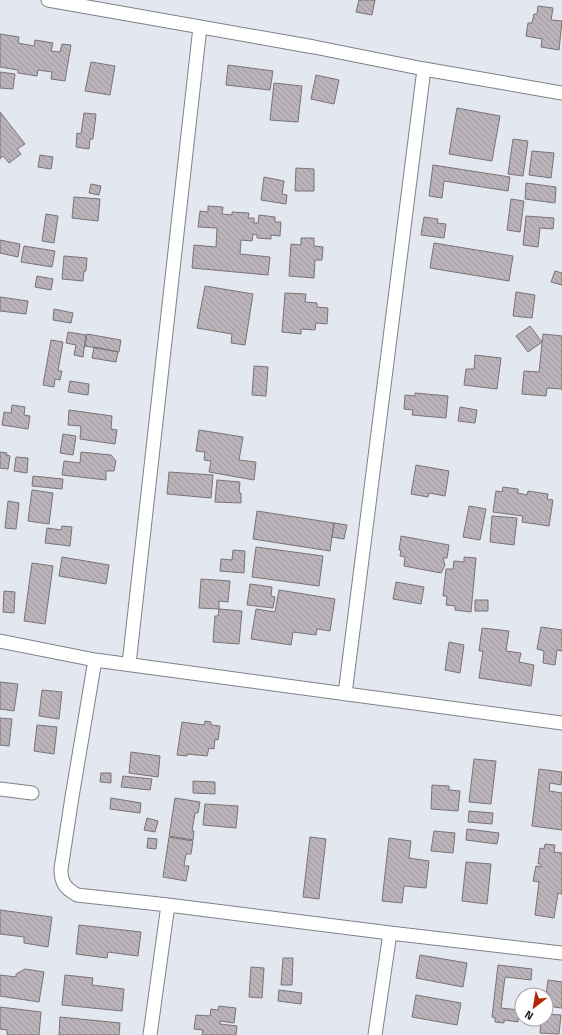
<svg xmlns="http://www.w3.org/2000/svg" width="562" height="1035" font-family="'Titillium Web',sans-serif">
  <defs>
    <pattern id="building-back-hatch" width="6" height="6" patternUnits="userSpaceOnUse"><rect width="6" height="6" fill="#bab3b9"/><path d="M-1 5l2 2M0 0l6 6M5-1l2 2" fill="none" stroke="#9f999e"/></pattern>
  </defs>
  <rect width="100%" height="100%" fill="#e3e7ef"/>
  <path fill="url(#building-back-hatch)" stroke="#797277" d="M359,0h16l-3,15 -16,-3z
    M538,6l15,2 -2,12 11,1 -3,29 -18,-3 1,-8 -16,-3 2,-13h4l2,-9h3z
    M0,34l19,3 -1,6 16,3 1,-6 18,3 -2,8 9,1 2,-8 9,1 -6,36 -14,-2 1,-7 -14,-2 -1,6 -19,-3v-3l-18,-3z
    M91,62l24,4 -5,29 -25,-4z
    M228,65l45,6 -3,19 -44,-5z
    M0,72l15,2 -2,15 -13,-1z
    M316,75l23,5 -5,24 -23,-5z
    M274,83l28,3 -4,36 -28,-2z
    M457,108l43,8 -8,45 -43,-7z
    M0,112l25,32 -8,5 4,5 -12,9 -6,-7 -3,3z
    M84,113l12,1 -3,25h-3l-1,10 -13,-2 1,-14 4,1z
    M513,139l15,2 -5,35 -15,-2z
    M532,151l22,2 -3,25 -22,-3z
    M40,155l13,2 -2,12 -13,-2z
    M433,165l77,12 -2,14 -64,-10 -2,17 -13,-2z
    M296,168l18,1v22h-19z
    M264,177l20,4 -2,13 5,1 -1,9 -25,-4z
    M526,183l30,4 -1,16 -30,-4z
    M91,184l10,2 -2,9 -10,-2z
    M74,197l26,2 -2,22 -26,-3z
    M511,199l13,2 -4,31 -13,-2z
    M208,206l15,1 -1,7 10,1v-3l17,1 -1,5h6v5h4l1,-8 16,2v5h6l-1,14 -9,-1v4l-14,-1v-3l-4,-1 -1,7 -11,-1 -1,14 30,3 -2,18 -76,-7 2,-23 22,2 1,-19 -19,-1 2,-16 8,1z
    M46,214l12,2 -4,27 -12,-2z
    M526,216l28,2 -1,11 -13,-1 -2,19 -15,-2z
    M424,217l14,2 -1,4 9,1 -2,14 -23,-3z
    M301,238h13v8l9,1 -1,13h-7l-1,18 -25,-2 2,-32 10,1z
    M0,240l20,4 -2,13 -18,-4z
    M434,243l79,13 -4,25 -79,-13z
    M24,246l31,5 -3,16 -31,-5z
    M64,256l23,2 -1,13h-2l-1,10 -21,-2z
    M555,271l7,2v12l-11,-3z
    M37,276l16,3 -2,11 -16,-3z
    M205,286l48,8 -8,51 -14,-2 1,-9 -35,-6z
    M516,292l19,3 -3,23 -19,-2z
    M285,293l21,1 -1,8 12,1v4l11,1 -1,16 -11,-1 -1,7 -14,-1v5l-19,-2z
    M0,297l28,4 -2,13 -26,-3z
    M54,309l19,4 -2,10 -18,-3z
    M530,326l12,16 -14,10 -12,-16z
    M68,332l18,3 -3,22 -9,-2 2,-10 -10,-2z
    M87,334l34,6 -2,12 -34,-6z
    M543,334l19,2v53l-15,-1 -1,8 -24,-2 2,-23 15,1z
    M51,340l12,2 -5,29h4l-2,9 -5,-1 -1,8 -11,-2z
    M94,347l24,5 -2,10 -24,-4z
    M475,355l26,3 -4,31 -33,-4 2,-16h8z
    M254,366l14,1 -2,29 -14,-1z
    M70,381l19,3 -1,11 -20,-3z
    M415,393l33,3 -2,22 -34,-3 1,-5 -9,-1 1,-14 10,1z
    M12,405l13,2 -1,8 6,1 -2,13 -26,-4 2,-13 7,1z
    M460,407l17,3 -2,13 -17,-2z
    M69,410l43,6 -1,13 6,1 -2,14 -35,-5 1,-13 -13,-1z
    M199,430l44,7 -4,23 17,2 -2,18 -45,-8 2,-11 -7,-1 1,-8 -9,-1z
    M63,434l13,2 -3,19 -13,-2z
    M0,452l7,1 -1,2 4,1 -2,13 -8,-1z
    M81,452l30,3 5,6 -2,10h-8v9l-44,-5 2,-14 16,2z
    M16,457l12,1 -1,15 -13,-2z
    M416,465l33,6 -4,25 -16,-3 -1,4 -17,-3z
    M169,472l44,3 -2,23 -44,-4z
    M33,476l30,3 -1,10 -30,-3z
    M217,480l23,2 -1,11h2v10l-26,-1z
    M503,487l15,2v4l9,2 1,-4 20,3 -1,5 6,1 -4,26 -27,-4 1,-6 -30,-4 3,-21 6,1z
    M32,490l21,3 -4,31 -21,-3z
    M8,501l11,2 -3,26 -11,-1z
    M469,506l17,3 -6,31 -17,-3z
    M257,511l77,12 -4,28 -77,-12z
    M492,516l25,2 -3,27 -24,-3z
    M334,523l13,2 -3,14 -12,-2z
    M62,526l10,1 -2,19 -25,-3 2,-15 14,2z
    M401,536l48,9 -2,13h-4l2,7 -4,8 -37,-7 1,-9 -5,-1 1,-6h-2z
    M256,547l67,9 -4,30 -67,-9z
    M233,550l12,1 -1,22 -24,-2 1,-12 11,1z
    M62,557l47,8 -3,19 -47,-8z
    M464,557l12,1 -5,54 -16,-2v-4l-9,-1 1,-9h-4l3,-27h7l1,-8 10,1z
    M32,563l21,3 -8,58 -21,-3z
    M201,579l29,2 -2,21 -9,-1v8l-20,-1z
    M396,582l28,5 -3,17 -28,-5z
    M250,584l22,3 -1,9 4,1 -2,11 -26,-3z
    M279,590l56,9 -5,32 -13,-2 -1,6 -23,-3 -2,13 -40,-6 5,-30 19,3z
    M4,591l11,1 -1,21 -11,-1z
    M475,600h13v11h-13z
    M219,609l23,2 -3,33 -26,-2 2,-26h3z
    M541,627l21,3v21l-5,-1 -2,15 -12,-2 1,-12 -7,-2z
    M482,628l27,3 -3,20 15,2 -2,9 15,3 -3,21 -52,-8 4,-27h-4z
    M449,642l15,3 -4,28 -15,-3z
    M0,682l18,2 -4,27 -14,-2z
    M42,690l20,2 -3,27 -20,-3z
    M0,718l12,1 -3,27 -9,-1z
    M205,721l6,1v3l9,1 -2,14 -3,-1 -1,10 -5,-1 -2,8 -20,-2v2l-10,-1 5,-33 22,3z
    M37,725l20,2 -3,27 -20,-3z
    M131,752l29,4 -2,21 -29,-4z
    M474,759l22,2 -5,43 -22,-2z
    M539,769l23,3 -1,13 -11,-2 -1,8 13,2v37l-30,-4z
    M101,773h10v10l-11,-1z
    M123,776l29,3 -2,11 -29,-3z
    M193,781l22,1v12l-22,-1z
    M432,785l17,1v4l11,1 -2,20 -27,-2z
    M111,798l30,5 -1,10 -30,-4z
    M175,798l25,4 -2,11h-3l-3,18h2l-1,9 -24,-4z
    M205,804l33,2 -2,22 -33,-3z
    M469,811l24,2 -1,11 -24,-2z
    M147,818l11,3 -3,11 -11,-2z
    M467,829l32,4 -2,11 -31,-4z
    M434,831l21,2 -2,20 -22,-2z
    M169,837l24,4 -2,13h-5l-2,12h5l-3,15 -23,-4z
    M310,837l16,2 -7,60 -16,-2z
    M148,838l9,1 -1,10 -9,-1z
    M389,838l22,3 -2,17 20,3 -3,27 -22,-2 -2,17 -20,-2z
    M545,844l10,1 -1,7 8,1v41l-4,-1 -4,25 -19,-3 4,-33 -6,-1 3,-15 5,1v-3h-3l2,-16 4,1z
    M466,862l25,2 -4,40 -25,-3z
    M0,910l52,7 -4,30 -24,-4v-6l-24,-3z
    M79,925l62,7 -3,24 -30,-4 -1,6 -31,-4z
    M420,955l47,8 -4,24 -47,-9z
    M283,958h10l-1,27h-11z
    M498,965l34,4 -1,11 -26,-3 -4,31 18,2 -1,12 -14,-2v3l-9,-1v-4l-3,-1z
    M251,967l13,1 -2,30 -13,-1z
    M25,969l19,3 -5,30 -39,-6v-21l16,2v-3z
    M65,975l28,3 -1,7 32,4 -2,22 -60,-6z
    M548,980l14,2v26l-16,-2v-11z
    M279,990l23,3 -1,11 -23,-3z
    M416,995l45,8 -4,22 -45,-8z
    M219,1006l17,2 -2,15 -14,-2v3l17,2 -1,9h-34l1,-5 -9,-1 2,-14 14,1 1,-7 7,1z
    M0,1007l41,5 -2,23h-31l-1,-1v-4l-7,-1z
    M546,1008l2,1 -1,5 14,1 -2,19 -19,-1 1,-14h5z
    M60,1017l60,6 -1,12h-60z"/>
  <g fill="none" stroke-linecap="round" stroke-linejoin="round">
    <g stroke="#7e8189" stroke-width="15">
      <path id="street" d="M48,0l266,47 110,22 138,24
        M0,641l95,19 467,63
        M95,660l-23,137 -11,72c0,14 4,19 16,26l91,10 222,28 172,20
        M129,664l71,-637
        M345,694l79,-625
        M0,789l32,4
        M150,1035l18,-130
        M375,1035l15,-102"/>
    </g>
    <use href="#street" stroke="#fff" stroke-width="13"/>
  </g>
  <g transform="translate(534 1007) rotate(211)"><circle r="19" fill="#ffffff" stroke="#a3a3a4"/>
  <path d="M0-3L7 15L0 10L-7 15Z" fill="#b42902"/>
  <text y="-6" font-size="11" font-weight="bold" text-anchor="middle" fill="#18191c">N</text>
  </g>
</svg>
